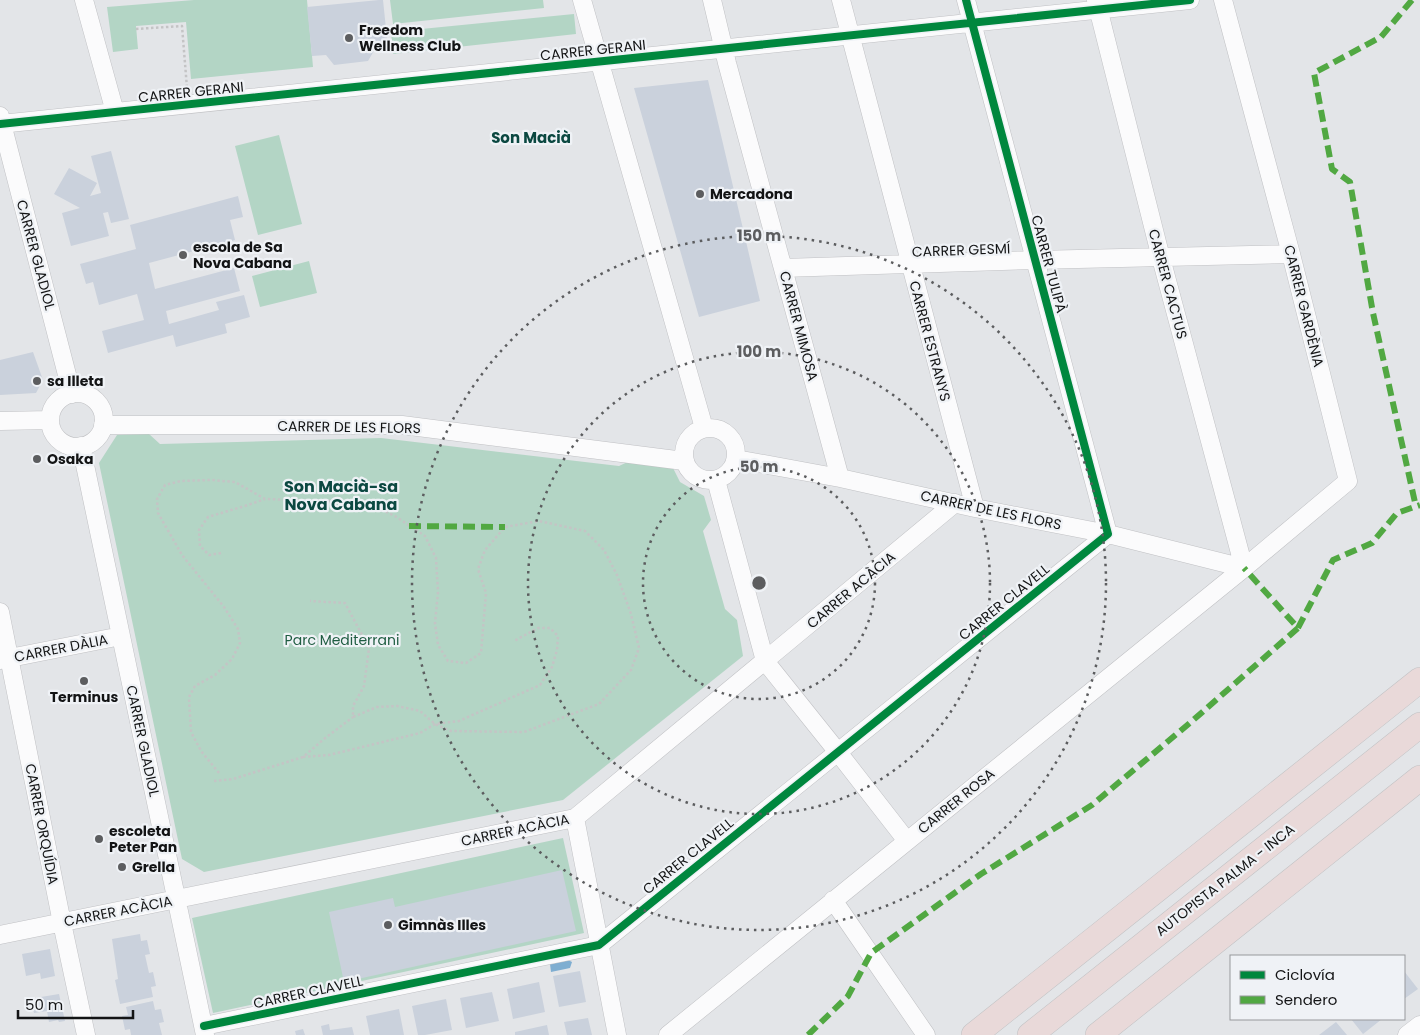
<svg xmlns="http://www.w3.org/2000/svg" width="1420" height="1035" font-family="Poppins,sans-serif">
  <rect width="100%" height="100%" fill="#e3e5e8"/>
  <path fill="#b3d5c5" d="M194,0h113l6,67 -122,12 -5,-57 -50,4 2,23 -25,3 -6,-45z
    M390,0h153l1,8 -151,16z
    M574,14l2,20 -183,20 -2,-22z
    M279,135l23,89 -44,11 -23,-89z
    M309,261l8,32 -57,14 -8,-31z
    M149,434l11,10 221,-6 238,28 15,-7 38,7 8,16 24,14 7,24 -8,11 22,78 12,11 6,36 -180,144 -359,72 -22,-13 -83,-396 18,-28z
    M563,838l21,95 -371,80 -21,-95z"/>
  <path fill="#7faed1" d="M568,960l4,2 -2,6 -19,4 -1,-8z"/>
  <path fill="#cad1dc" d="M379,0h4l5,48 -13,1 -7,12 -34,4 -8,-10 -14,1 -5,-49z
    M708,80l52,221 -61,16 -65,-229z
    M111,151l18,68 -18,4 -3,-11 -5,1 6,23 -38,10 -9,-33 18,-5 -26,-14 15,-26 28,15 -7,13 11,-3 -10,-37z
    M238,196l5,21 -13,3 5,20 -86,23 6,26 79,-21 6,23 -74,20 3,13 50,-14 -3,-8 28,-7 6,22 -25,7 2,9 -51,14 -3,-12 -65,18 -6,-22 42,-11 -7,-26 -38,11 -6,-23 -7,2 -6,-20 56,-15 -6,-24z
    M33,352l10,28 -7,13 -36,2v-35z
    M562,870l14,61 -232,51 -15,-70 64,-14 2,9z
    M140,934l1,7 6,-1 3,14 -5,1 4,18 4,-1 3,14 -5,1 2,10 -33,7 -5,-24 3,-1 -6,-40z
    M50,949l5,27 -14,3 -1,-6 -14,3 -4,-22z
    M580,971l6,31 -27,5 -6,-31z
    M1404,971l14,18 -14,10z
    M539,982l6,30 -32,7 -6,-30z
    M492,992l7,29 -33,7 -6,-30z
    M59,994l6,27 -6,1 -1,-2 -9,2 -2,-11 -13,2 -3,-12 11,-2 -1,-2z
    M446,999l6,31 -27,5h-7l-6,-29z
    M153,1001l2,9 6,-1 3,13 -5,1 3,12h-31l-1,-6 -5,1 -3,-14 6,-1 -2,-8z
    M399,1009l5,26h-34l-4,-19z
    M588,1018l4,17h-25l-3,-13z
    M1351,1019h31l-19,15z
    M1336,1022l11,13h-28z
    M329,1024l1,6 22,-3 2,8h-31l-2,-9z
    M547,1025l2,10h-34v-3z
    M303,1029l2,6h-9l-1,-4z"/>
  <g fill="none" stroke-linecap="round" stroke-linejoin="round">
    <g stroke="#c0c1c4" stroke-width="19">
      <path id="minor" d="M84,0l31,112
        M582,0l122,428
        M712,0l15,63 113,415
        M841,0l134,508
        M1096,0l65,258 83,310
        M0,116l72,278
        M0,124l1190,-124
        M783,268l252,-8 256,-6
        M50 420a27 27 0 1 1 54 0a27 27 0 1 1-54 0Z
        M0,421l50,-1
        M103,425h299l282,36
        M684 454a26 26 0 1 1 52 0a26 26 0 1 1-52 0Z
        M81,446l124,589
        M736,459l104,19 135,30 133,26 136,34
        M716,480l49,181 72,90 70,90
        M0,612l62,311 24,112
        M0,660l121,-24
        M575,818l42,217
        M833,900l93,135
        M0,935l575,-117 380,-315
        M204,1026l395,-81 509,-411 -142,-534
        M668,1035l576,-467 104,-87 -57,-227 -68,-254
        M1407,1035l13,-10"/>
    </g>
    <g stroke="#c1c2c4" stroke-width="26">
      <path id="highway" d="M974,1035l446,-355
        M1030,1035l390,-310
        M1098,1035l322,-257"/>
    </g>
    <path stroke="#c4c4c5" stroke-width="2.5" stroke-dasharray="2.5 2.5" stroke-linecap="butt" d="M136,29l46,-3 5,62
      M221,553l-12,2 -9,-9 -1,-16 9,-13 40,-12 17,-6
      M303,757l26,-2 91,-22 15,-9 24,-3 81,-36 12,-18 5,-17 1,-14 -8,-8h-12l-24,13
      M219,773l-18,-22 -10,-19 -2,-35 6,-11 20,-11 17,-16 8,-16 -2,-14 -14,-22 -42,-52 -24,-42 -1,-14 8,-14 16,-4 30,-1 24,2 30,17 100,3 30,14 30,20 11,22 2,34 -3,31 3,22 10,16 18,2 15,-10 5,-60 -8,-24 7,-19 20,-23 34,-6 46,10 19,19 13,25 14,39 8,34 -8,22 -32,34 -75,28 -73,-1 -16,-7 -15,-13 -23,-5 -20,1 -24,10v-11l11,-20 5,-38 -24,-45 -35,-2
      M214,781l19,-2 70,-22 21,-18 29,-22"/>
    <use href="#minor" stroke="#fbfbfc" stroke-width="18"/>
    <use href="#highway" stroke="#e9d9d9" stroke-width="25"/>
    <path stroke="#51a842" stroke-width="6" stroke-dasharray="12 6" stroke-linecap="butt" d="M1412,0l-31,37 -67,36 18,96 18,13 23,131 43,194
      M409,526l96,1
      M1298,628l35,-68 39,-17 25,-30 23,-8
      M808,1035l40,-39 23,-43 110,-79 111,-69 99,-83 107,-94 -54,-60"/>
    <g stroke="#eff2f6" stroke-width="11">
      <path id="cycleway" d="M0,124l1190,-124
        M204,1026l395,-81 509,-411 -142,-534"/>
    </g>
    <use href="#cycleway" stroke="#00873e" stroke-width="8"/>
  </g>
  <g fill="none" stroke="#5c5d5f" stroke-width="2.5" stroke-dasharray="2.5 5">
    <circle cx="759" cy="583" r="116"/>
    <circle cx="759" cy="583" r="231"/>
    <circle cx="759" cy="583" r="347"/>
  </g>
  <g fill="#5c5d5f" stroke="#eff2f6" stroke-width="2">
    <circle cx="349" cy="38" r="5"/>
    <circle cx="700" cy="194" r="5"/>
    <circle cx="183" cy="255" r="5"/>
    <circle cx="37" cy="381" r="5"/>
    <circle cx="37" cy="459" r="5"/>
    <circle cx="84" cy="681" r="5"/>
    <circle cx="99" cy="839" r="5"/>
    <circle cx="122" cy="867" r="5"/>
    <circle cx="388" cy="925" r="5"/>
  </g>
  <g text-anchor="middle" dominant-baseline="central" stroke-width="4.5" stroke-linejoin="round" paint-order="stroke">
    <g font-size="14" font-weight="bold" fill="#131415" stroke="#eff2f6" text-anchor="start">
      <text x="359" y="30">Freedom<tspan x="359" dy="16">Wellness Club</tspan></text>
      <text x="710" y="194">Mercadona</text>
      <text x="193" y="247">escola de Sa<tspan x="193" dy="16">Nova Cabana</tspan></text>
      <text x="47" y="381">sa Illeta</text>
      <text x="47" y="459">Osaka</text>
      <text x="84" y="697" text-anchor="middle">Terminus</text>
      <text x="109" y="831">escoleta<tspan x="109" dy="16">Peter Pan</tspan></text>
      <text x="132" y="867">Grella</text>
      <text x="398" y="925">Gimnàs Illes</text>
    </g>
    <g font-size="14" fill="#131415" stroke="#eff2f6">
      <text transform="translate(593 50) rotate(-6)">CARRER GERANI</text>
      <text transform="translate(191 92) rotate(-6)">CARRER GERANI</text>
      <text transform="translate(961 250) rotate(-2)">CARRER GESMÍ</text>
      <text transform="translate(36 255) rotate(75)">CARRER GLADIOL</text>
      <text transform="translate(1049 264) rotate(75)">CARRER TULIPÀ</text>
      <text transform="translate(1168 284) rotate(75)">CARRER CACTUS</text>
      <text transform="translate(1304 306) rotate(76)">CARRER GARDÈNIA</text>
      <text transform="translate(799 326) rotate(75)">CARRER MIMOSA</text>
      <text transform="translate(930 341) rotate(75)">CARRER ESTRANYS</text>
      <text transform="translate(349 427) rotate(1)">CARRER DE LES FLORS</text>
      <text transform="translate(991 510) rotate(12)">CARRER DE LES FLORS</text>
      <text transform="translate(851 590) rotate(-40)">CARRER ACÀCIA</text>
      <text transform="translate(1004 602) rotate(-39)">CARRER CLAVELL</text>
      <text transform="translate(61 648) rotate(-11)">CARRER DÀLIA</text>
      <text transform="translate(143 741) rotate(78)">CARRER GLADIOL</text>
      <text transform="translate(956 801) rotate(-39)">CARRER ROSA</text>
      <text transform="translate(42 824) rotate(79)">CARRER ORQUÍDIA</text>
      <text transform="translate(515 830) rotate(-12)">CARRER ACÀCIA</text>
      <text transform="translate(688 856) rotate(-39)">CARRER CLAVELL</text>
      <text transform="translate(1225 880) rotate(-38)">AUTOPISTA PALMA - INCA</text>
      <text transform="translate(118 911) rotate(-11)">CARRER ACÀCIA</text>
      <text transform="translate(308 992) rotate(-12)">CARRER CLAVELL</text>
    </g>
    <g font-size="14" fill="#1f5d42" stroke="#eff2f6">
      <text x="342" y="640">Parc Mediterrani</text>
    </g>
    <g font-size="15" font-weight="bold" fill="#0b4841" stroke="#eff2f6">
      <text x="531" y="137">Son Macià</text>
    </g>
    <g font-size="16" font-weight="bold" fill="#0b4841" stroke="#eff2f6">
      <text x="341" y="486">Son Macià-sa<tspan x="341" dy="18">Nova Cabana</tspan></text>
    </g>
  </g>
  <circle cx="759" cy="583" r="8" fill="#5c5d5f" stroke="#eff2f6" stroke-width="2.5"/>
  <g font-size="15" text-anchor="middle" font-weight="bold" fill="#5c5d5f" stroke="#eff2f6" stroke-width="4.5" stroke-linejoin="round" paint-order="stroke">
    <text x="759" y="241">150 m</text>
    <text x="759" y="357">100 m</text>
    <text x="759" y="472">50 m</text>
  </g>
  <rect x="1230" y="955" width="175" height="65" fill="#eff2f6" stroke="#97999c"/>
  <rect x="1240" y="971" width="25" height="8" fill="#00873e" stroke="#97999c"/>
  <text x="1275" y="980" font-size="15" fill="#131415">Ciclovía</text>
  <rect x="1240" y="996" width="25" height="8" fill="#51a842" stroke="#97999c"/>
  <text x="1275" y="1005" font-size="15" fill="#131415">Sendero</text>
  <path d="M18 1010v8h115v-8" fill="none" stroke="#131415" stroke-width="2.5"/>
  <text x="25" y="1010" font-size="15" fill="#131415" stroke="#eff2f6" stroke-width="4" paint-order="stroke">50 m</text>
</svg>
